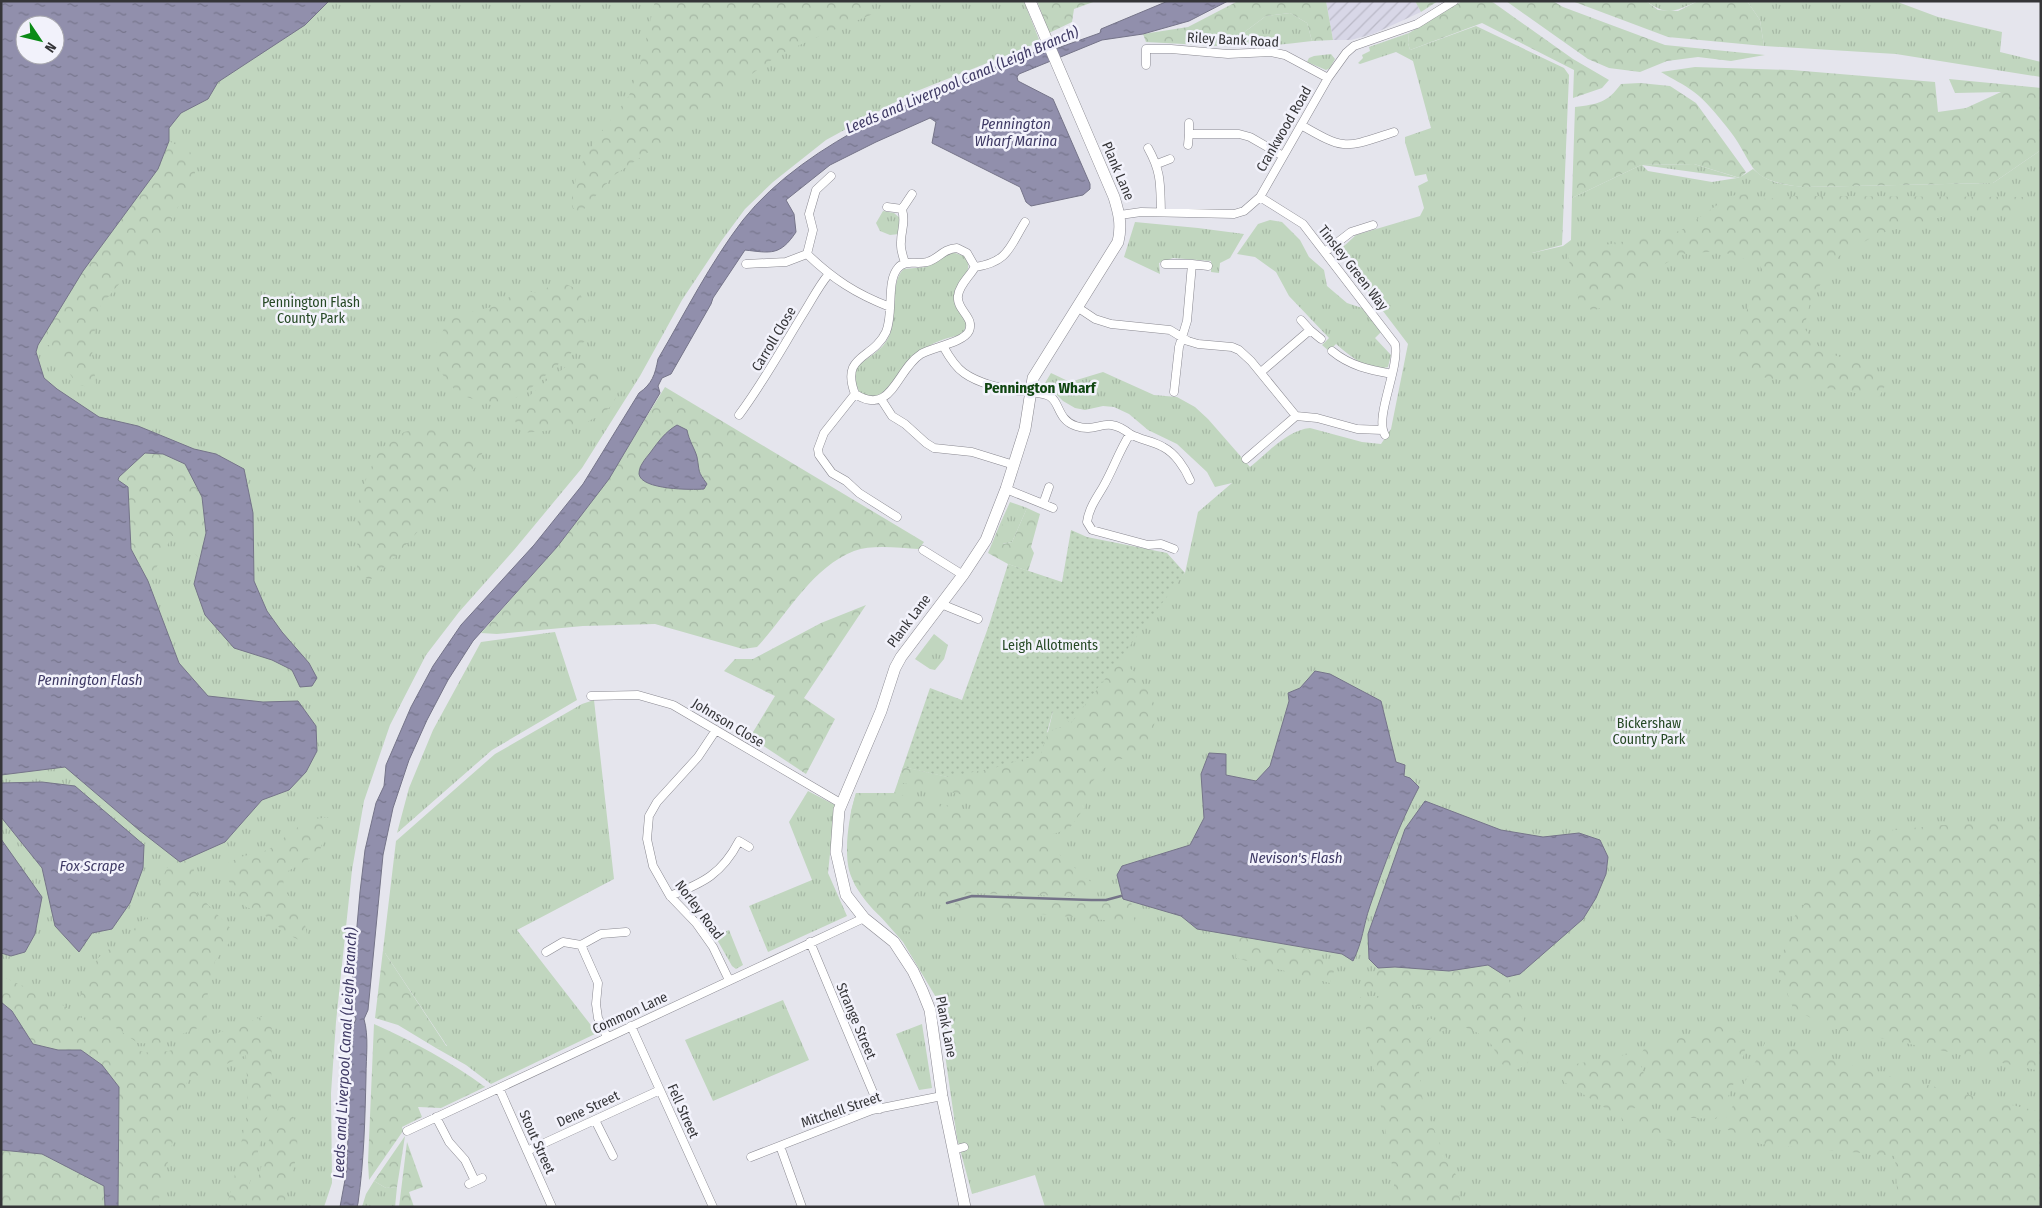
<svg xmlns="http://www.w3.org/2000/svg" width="2042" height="1208" font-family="'Fira Sans Condensed',sans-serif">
  <defs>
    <pattern id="industrial-furrows" width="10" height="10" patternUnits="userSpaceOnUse" patternTransform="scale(1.25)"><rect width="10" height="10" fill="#d8d7e7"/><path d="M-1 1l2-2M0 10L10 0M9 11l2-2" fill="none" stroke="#bab9c7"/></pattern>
    <pattern id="grass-tufts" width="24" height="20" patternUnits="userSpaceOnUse" patternTransform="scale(1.25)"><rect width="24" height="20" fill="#c1d6bf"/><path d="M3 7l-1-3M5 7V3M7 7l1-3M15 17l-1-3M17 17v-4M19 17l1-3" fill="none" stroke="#a6b8a5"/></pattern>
    <pattern id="forest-crowns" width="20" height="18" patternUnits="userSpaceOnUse" patternTransform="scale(1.25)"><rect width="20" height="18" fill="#c1d6bf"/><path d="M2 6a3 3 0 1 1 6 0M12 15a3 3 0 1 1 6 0" fill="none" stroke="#a6b8a5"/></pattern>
    <pattern id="garden-dots" width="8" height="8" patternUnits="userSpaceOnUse" patternTransform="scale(1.25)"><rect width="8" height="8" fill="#c1d6bf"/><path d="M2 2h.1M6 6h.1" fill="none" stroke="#a6b8a5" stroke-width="1.8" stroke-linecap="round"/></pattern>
    <pattern id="water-ripples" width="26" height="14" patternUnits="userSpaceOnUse" patternTransform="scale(1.25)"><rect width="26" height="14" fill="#918fac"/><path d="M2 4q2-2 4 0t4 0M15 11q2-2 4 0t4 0" fill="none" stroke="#77768d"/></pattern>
  </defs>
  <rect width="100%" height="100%" fill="#e5e5ed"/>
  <path fill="url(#industrial-furrows)" d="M1326,1h89l6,11 -48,22 -22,6h-18z"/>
  <path fill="url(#grass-tufts)" fill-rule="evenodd" d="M1,1h1023l16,41 -128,51 -86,47 -53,42 -28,27 -23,31 -40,60 -42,76 -58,92 -68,82 -55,62 -33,43 -36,70 -26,76 -12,69 -16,152 -5,71 1,90 -8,24h-323zM25,25h30v30h-30z
    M1646,1h52c-23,10 -30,16 -52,0z
    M1747,1h148l43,16 64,15 -2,20 41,10v15l-145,-23 -132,-8 -4,-26z
    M1290,13l17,10 5,18c-37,5 -72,7 -110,4l29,-3 35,-26z
    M1476,26l88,42 5,7 -7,170 -30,8 31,-7 8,-6 1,-42 69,-33 53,-1 45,14 14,-9c17,15 28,15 50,18l190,-4 48,-33v1057h-996l-10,-32 -63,19 -15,-56 -20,-139 -34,-57 -38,-43 -10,-14 -6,-16 -1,-30 3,-28 5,-18h38l9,-26 44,10 101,-45 5,-21 132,-138 13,-61 34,-29 -17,4 -8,-15 -30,-28 -29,-14 -19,-16 -15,-7 -11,-1 -18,4 -10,-2 -12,-7 -18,-18 6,-10 19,9 33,-10 51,23 23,2 18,10 13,12 42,48c17,-14 38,-37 60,-39l52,14 19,2 10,-15 17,-85 -63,-83 -2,-14 13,-12 64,-19 4,-8 -6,-22 10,-5 -2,-7 -11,2 -10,-34v-5l26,-9 -18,-67 -17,-9 -36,12 -2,-1 5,-5 -1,-3 8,-4 -1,-4 40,-14 -1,10 2,7zM1642,165l95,13 -25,4 -64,-11z
    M1331,54l4,5 -5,9 -4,2 -19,-8 2,-4 5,-2z
    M883,211l11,2 7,6 -2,15 -9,1 -10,-4 -4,-8z
    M1270,220l12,2 18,18 9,17 15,13 3,16 20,17 15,5 19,24 -6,6 16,17 -3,12c-19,6 -39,-12 -52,-23l-7,7 -7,-6 7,-7 -40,-42 -13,-24 -21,-15 -18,-3 21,-30z
    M1135,222l63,6 46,6 -14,24 -10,5 -1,10 -8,-1v-11l-38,-3 -14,5 1,11 -36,-17z
    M952,252l12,4c14,17 -11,24 -10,42 0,11 9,15 12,25 0,4 -1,7 -4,10 -3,4 -9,3 -14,5 -11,3 -24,10 -34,17 -14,10 -33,60 -55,36 -2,-3 -3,-7 -4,-11 -4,-16 12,-19 21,-28 6,-4 11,-11 14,-18 7,-18 0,-54 14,-65l22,-2z
    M1010,502l17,6 -15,34 -10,2 -2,-20z
    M555,632l22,68 -85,50 -95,83 12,-45 24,-58 48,-88z
    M934,634l14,11 -4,14 -9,11 -5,-1 -15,-10z
    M594,700l20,179 -97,51 80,103 -106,51 -25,-19 -30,-17 11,-2 -64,-96 13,-109 99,-87 87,-50z
    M808,791l27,14 -7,68 19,43 -79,36 -19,-46 63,-26 -23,-58z
    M729,930l14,35 -7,4 -4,-3 -17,-30z
    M783,1000l26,60 -96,41 -28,-61z
    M922,1024l10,64 -13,2 -23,-56z
    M374,1181l12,7 11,-1 -2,20h-33l4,-13z"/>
  <path fill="url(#forest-crowns)" d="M655,1h206l12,13 -49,20 -44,20 -51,36 -36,32 -80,54 -36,41 -6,-15 7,-32 18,-31 33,-43 12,-35z
    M1037,1h59l-22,8 -2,13 -23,11z
    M1238,1h88l7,39 -21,1 -5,-18 -17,-10 -24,3 -35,26 -29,3 -56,-3 -3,-8 45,-7z
    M1415,1h23l-17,11z
    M1462,1h28l4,2 79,56 36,21 -7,8 -29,10 1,-28 -92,-47 -72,27 -2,-7 1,-10z
    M1506,1h47l10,6 102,38 100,10 -34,6 -33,-4 -31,4 -27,11 -31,-4 -21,-9z
    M1572,1h74l12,9 20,1 20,-10h49l13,19 4,26 -96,-9z
    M1695,67l97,3 143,12 3,30 28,-4 35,-16 -46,1 -6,-14 92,9v62l-48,33 -190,4c-61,-7 -45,-22 -77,-61 -9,-11 -20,-25 -32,-34 -10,-8 -22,-13 -33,-20z
    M1640,83l30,3 26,17 50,69 -6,6 -46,-14 -53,1 -69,33 3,-91c23,-3 32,-4 46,-23z
    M169,141l24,13 4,6 -3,18 -26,47 -29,36 -38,44 -6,23 -3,27 4,29 -9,3 -10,-3 -28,-39h-11l45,-74 75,-102z
    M1746,194l20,5 27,-3 236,1 -4,18 -80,1 -67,18 -39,22 -28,43 -7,29 19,24 43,12 20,20 -7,13 -129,-22 -13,-10 2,-28 11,-38 16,-23 -7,-12 -39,-13 -40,3 -38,25 -21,20 -28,12 -14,-9 -12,-50 113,-21 50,-35z
    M559,281l20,9 10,28 -4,23 -54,47 -22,14 -24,1 -27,-9 -19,-24 -3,-26 14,-27 42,-10 30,-17 16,3z
    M573,362c23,1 32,7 47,25 -3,6 -5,15 -10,20 -23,23 -58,23 -88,26l-8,-14 12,-20 20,-18z
    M665,387l259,155 -5,7c-20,-1 -46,-5 -65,2 -43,17 -67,64 -97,96l-14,2 -88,-25 -72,2 -86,8 -16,-1 76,-86 51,-68z
    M428,426l24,10 35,8 -13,25 -80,89 -24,22 -13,-6 1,-69 7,-23 13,-31 26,-19z
    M145,453l18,1 23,10 16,33 4,36 -6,26 -15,-15 -14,-9 -7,20 -16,26 -17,-32 -3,-61 -10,-8 1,-3z
    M1027,508l13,6 -9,33 3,6 -6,18 -20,-7 -20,-11 12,-29 7,2 -4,18 9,-2z
    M866,605l-62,93 31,21 -29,55 -56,-37 25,-41 -51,-25 11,-12h18l68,-36z
    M1119,661c19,9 29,30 38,48l-5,27 -20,20 -22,6 -19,21 -6,24 -16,22 -19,6 -4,8 45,39 -2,9 -20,5 -98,-3 -26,8 -11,-9 -16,-3 1,12 14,21c-5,4 -10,9 -16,10 -27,4 -62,-38 -68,-62 -5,-22 0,-54 7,-77h38l77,18 4,-7 -1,-7 -76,-15 5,-15 44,10 94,-23 7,-22 23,-9z
    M331,817l-12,36 -36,21 1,16 19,24 6,31 -22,-11 -26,-22 -15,-5 -12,-15 -12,-26 18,-9 28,-7 30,-23 16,-8z
    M2038,822l3,1v248l-214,-44 -34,-19 -15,-39 16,-52 37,-48 54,-38 56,-6z
    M173,857l7,5 13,-5 1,16 -3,14 45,47 -21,27 -10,45 3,18 -51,20 -19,-1 -53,-36 -5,-8c6,-20 17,-56 44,-52 5,-13 14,-26 27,-31l-1,-5 -6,1z
    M972,898l119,5 32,-4 8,2 4,22 -139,-13 -40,3 -1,-10z
    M1237,936l70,12 28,20 -5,15 -94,-25z
    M383,950l64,97 -11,1 -38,-23 -23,-7z
    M1489,965l18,12 15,30 7,53 -3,5 -18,9 -17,-30 -13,-11 -97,-43 -21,-4 18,-18 17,-1 54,4z
    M1,976l55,25 74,48 20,4 19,-2 103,-38 -1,90 -23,86 -8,18h-14l7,-23 15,-75 -2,-54 -39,18 -19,5 -31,129h-39l1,-120 -38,-37h-23l-25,-6 -21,-33 -11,-9z
    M1379,996l71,31 -21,12 -11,25 5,39 21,50 12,22 5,32h-67v-32l-34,-178z
    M374,1024c40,18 76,37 111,63l-44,21 -23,-1 4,10 -20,10 1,4 -34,49 -1,-18z
    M1719,1026l14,2 16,8c-8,28 -17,58 -33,83 -42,-2 -53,4 -67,-41 -2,-10 -2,-16 -7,-26l2,-3z
    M1766,1041l123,35 152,36v95h-143l-3,-51 -134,-12 -35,-15v-10z
    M1635,1053l7,15 9,30 -7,8 -31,7 -49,-31 -4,-8 16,-10z
    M280,1101c3,3 8,7 11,11 15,26 0,68 -8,95h-37l9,-18z
    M1635,1112h10l39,27 -7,5 -55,-23 -1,-6z
    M405,1136l-8,51 -11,1 -12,-7z
    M407,1142l16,45 -14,5 5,15h-15z
    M1,1150l41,4 62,32 1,21h-104z"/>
  <path fill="url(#garden-dots)" d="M1071,530l16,7 80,16 18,20 -114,150 -18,-12 -12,43 -47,14 -47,9 -44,-10 27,-79 32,12 27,-75 19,-61 54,18z"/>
  <path fill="url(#water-ripples)" stroke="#757489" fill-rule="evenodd" d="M1,1h328l-24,24 -87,57 -10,17 -27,14 -12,15v13l-11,28 -75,102 -45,74 -2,7 8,26 13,11 42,28 39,9 56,23 22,5 28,15 9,44 1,68 13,30 15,21 27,31 8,15 -5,8 -12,1 -8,-17 -20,-10 -38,-12 -29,-33 -11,-31 12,-51 -4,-36 -17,-33 -22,-10 -18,-1 -26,24 -1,3 10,7 3,62 17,32 31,82 29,33 55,6 35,-1 18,25 1,25 -11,21 -17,18 -27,10 -37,42 -45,20 -41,-32 -74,-63 -64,8zM25,25h30v30h-30z
    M1168,1h60l-39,20 -46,13 -41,6 -83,34 -2,3 1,4 35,18 37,85v5l-7,6 -52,11 -5,-4 -6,-15 -88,-44 4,-21 -6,-4 -54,24 -46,23 -44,35 8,14 2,18c-16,24 -25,21 -51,18l-32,48 -2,6 -40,70 -9,4 -4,8 2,7 -51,86 -52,68 -84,94 -25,39 -21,40 -18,40 -16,48 -10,47 -15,155 -4,9c5,18 2,38 2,57 -1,43 -2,85 -8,127l-1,4h-17l7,-38 4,-138 5,-12 -6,-14 10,-113 5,-42 11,-47 8,-17 2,-21 25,-58 22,-41 28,-41 73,-80 49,-61 56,-91c13,-9 16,-18 19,-34 27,-46 52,-96 85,-139 64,-81 191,-129 285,-166l9,-2 4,2 59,-21 1,-4z
    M677,425l10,5c2,11 8,19 10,27 3,16 0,13 10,27l-3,5c-12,1 -63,1 -65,-15 0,-8 6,-15 11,-21 8,-11 15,-21 27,-28z
    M1315,671l15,3 51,27 15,61 9,3 -1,11 6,2 9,9c-20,38 -35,78 -49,119 -7,20 -7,35 -17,55l-11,-7 -145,-25 -16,-13 -58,-17 -6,-24 5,-9 68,-21 14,-27 -3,-44 8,-21 17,1v21l30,6 14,-15 19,-65 -1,-8 12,-5z
    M42,782l33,4 69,59 -1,23 -13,35 -18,26 -20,4 -13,19 -24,-26 -13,-58 -41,-51v-34z
    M1425,801l76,29 42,7 36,-4 21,7 8,17 -2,17 -10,24 -13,21 -63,55 -13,3 -19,-12 -39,6 -54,-4 -17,1 -9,-9 -1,-25 37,-105z
    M1,839l41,58 -7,37 -10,18 -14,4 -10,-3z
    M1,1002l11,9 21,33 25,6h23l21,15 17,22 -1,120h-13l-1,-21 -62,-32 -41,-4z"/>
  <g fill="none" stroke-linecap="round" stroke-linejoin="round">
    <path stroke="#757489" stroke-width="2.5" d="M947,903l25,-7 119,4h15l15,-4"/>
    <g stroke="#8a8991" stroke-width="9">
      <path id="street" d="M1146,65v-16h25l57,5 43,-2 14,3 43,23
        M1301,125c45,26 44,23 93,7
        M1189,134v-11
        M1188,145l1,-11h50l11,3 33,19
        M1148,148c14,25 12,37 13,64
        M1157,164l13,-5
        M831,176l-15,14 -7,24 4,16 -6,24c26,25 49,40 83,53
        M1260,197l43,27 92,120c5,24 -21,73 -10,91
        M887,207l15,2c4,15 -1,20 -1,33 -1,7 2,14 4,21
        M902,209l10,-15
        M1120,215l21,-3 93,2 10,-3 16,-14 68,-119 18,-25 8,-7 63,-22 37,-23
        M957,248l10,5 8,14c-5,9 -16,18 -17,29 -2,14 17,21 11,35 -6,12 -36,16 -48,23 -25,16 -29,63 -66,40 -15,-40 18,-34 31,-62 8,-18 0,-51 12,-64 7,-9 19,-3 29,-6 12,-3 15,-13 30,-14z
        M1325,252l26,-20 22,-7
        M746,264l40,-2 21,-8
        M1165,264h27l-5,57 -8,26 -5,45
        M1192,264l16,2
        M975,267c33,-5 34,-19 50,-45
        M1077,307l18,12 16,5 59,6 18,11 10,3 34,3 7,3 12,11 45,55
        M1301,320l9,10
        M943,346c5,9 12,21 21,27 14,10 38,16 54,18 10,1 22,1 31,5 11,5 8,24 27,30 23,8 28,-12 54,8 -11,17 -17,36 -27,53 -7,12 -14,21 -16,35l5,8 56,15 13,-1 13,5
        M1332,351c18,15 38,19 60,23
        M1261,372l49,-42 11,9
        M855,394l-31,39 -6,16 1,6 13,18 14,8 13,12 38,24
        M881,399l11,17 13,8 21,19 8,5 38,4 42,13
        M739,415c24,-32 43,-67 64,-101 9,-14 15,-27 25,-39
        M1130,434c11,6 23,7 33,13 12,6 22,21 27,33
        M1246,459l50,-43 21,2 40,11 25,1
        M1006,489l47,19
        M1043,504l6,-17
        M923,550l40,25
        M941,604l37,15
        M591,696l47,-1 35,10 169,99
        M716,730l-18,27 -41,45 -8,14 -2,23 6,27 17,30 26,27 17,24 16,33
        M670,896c33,-13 52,-22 69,-55l10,6
        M810,942l70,167
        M581,945l17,38 -2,21 2,14 9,19
        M546,952l17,-10 18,3 20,-11 25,-2
        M631,1026l82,181
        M499,1088l53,119
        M436,1117l13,25 16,18 10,21
        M595,1120l18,36
        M407,1131l457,-213
        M780,1146l22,61
        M953,1150l11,-3
        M527,1151l133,-61
        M751,1157l121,-47 70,-14
        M469,1184l13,-6"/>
    </g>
    <g stroke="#8a8991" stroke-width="12">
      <path id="secondary" d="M965,1207l-23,-111 -12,-86 -8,-20 -9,-19 -19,-29 -30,-24 -18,-23 -10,-43 3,-42 42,-99 14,-43 6,-11 62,-82 23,-35 20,-51 19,-60 8,-51 85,-136c4,-17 1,-29 -4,-45l-84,-196"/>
    </g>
    <use href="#street" stroke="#fff" stroke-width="8"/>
    <use href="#secondary" stroke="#fff" stroke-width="11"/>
  </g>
  <g text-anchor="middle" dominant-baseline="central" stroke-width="5" stroke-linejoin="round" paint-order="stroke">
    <g font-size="14" fill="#353538" stroke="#f2f2fb">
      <text transform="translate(1233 40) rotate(3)">Riley Bank Road</text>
      <text transform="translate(1284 129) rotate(-60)">Crankwood Road</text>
      <text transform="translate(1118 171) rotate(67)">Plank Lane</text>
      <text transform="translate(1353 268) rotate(52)">Tinsley Green Way</text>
      <text transform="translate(774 339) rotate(-59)">Carroll Close</text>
      <text transform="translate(909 621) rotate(-53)">Plank Lane</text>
      <text transform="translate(728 723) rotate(31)">Johnson Close</text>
      <text transform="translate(699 910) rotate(53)">Norley Road</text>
      <text transform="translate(630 1013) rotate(-25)">Common Lane</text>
      <text transform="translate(856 1021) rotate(67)">Strange Street</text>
      <text transform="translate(946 1027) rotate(79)">Plank Lane</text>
      <text transform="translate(588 1109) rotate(-25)">Dene Street</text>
      <text transform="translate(841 1110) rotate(-19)">Mitchell Street</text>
      <text transform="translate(683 1111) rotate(66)">Fell Street</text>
      <text transform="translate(537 1142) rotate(66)">Stout Street</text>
    </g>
    <g font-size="14" fill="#264925" stroke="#f2f2fb">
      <text x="311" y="302">Pennington Flash<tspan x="311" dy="16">County Park</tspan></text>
      <text x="1050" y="645">Leigh Allotments</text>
      <text x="1649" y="723">Bickershaw<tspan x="1649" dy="16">Country Park</tspan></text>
    </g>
    <g font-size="15" font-style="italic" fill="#3f3a65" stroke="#f2f2fb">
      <text transform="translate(962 80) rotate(-23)">Leeds and Liverpool Canal (Leigh Branch)</text>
      <text x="1016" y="124">Pennington<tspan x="1016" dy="17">Wharf Marina</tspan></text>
      <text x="90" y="680">Pennington Flash</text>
      <text x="1296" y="858">Nevison's Flash</text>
      <text x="92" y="866">Fox Scrape</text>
      <text transform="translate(345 1053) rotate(-87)">Leeds and Liverpool Canal (Leigh Branch)</text>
    </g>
    <g font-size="15" font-weight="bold" fill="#0f4510" stroke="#f2f2fb">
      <text x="1040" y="388">Pennington Wharf</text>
    </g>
  </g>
  <rect width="2042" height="1208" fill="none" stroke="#353538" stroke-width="5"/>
  <g transform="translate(40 40) rotate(125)"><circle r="24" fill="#f2f2fb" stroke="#a6a6ad"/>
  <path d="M0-4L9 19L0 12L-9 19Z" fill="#0b8b16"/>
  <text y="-8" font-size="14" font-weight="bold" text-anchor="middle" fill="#353538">N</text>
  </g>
</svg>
